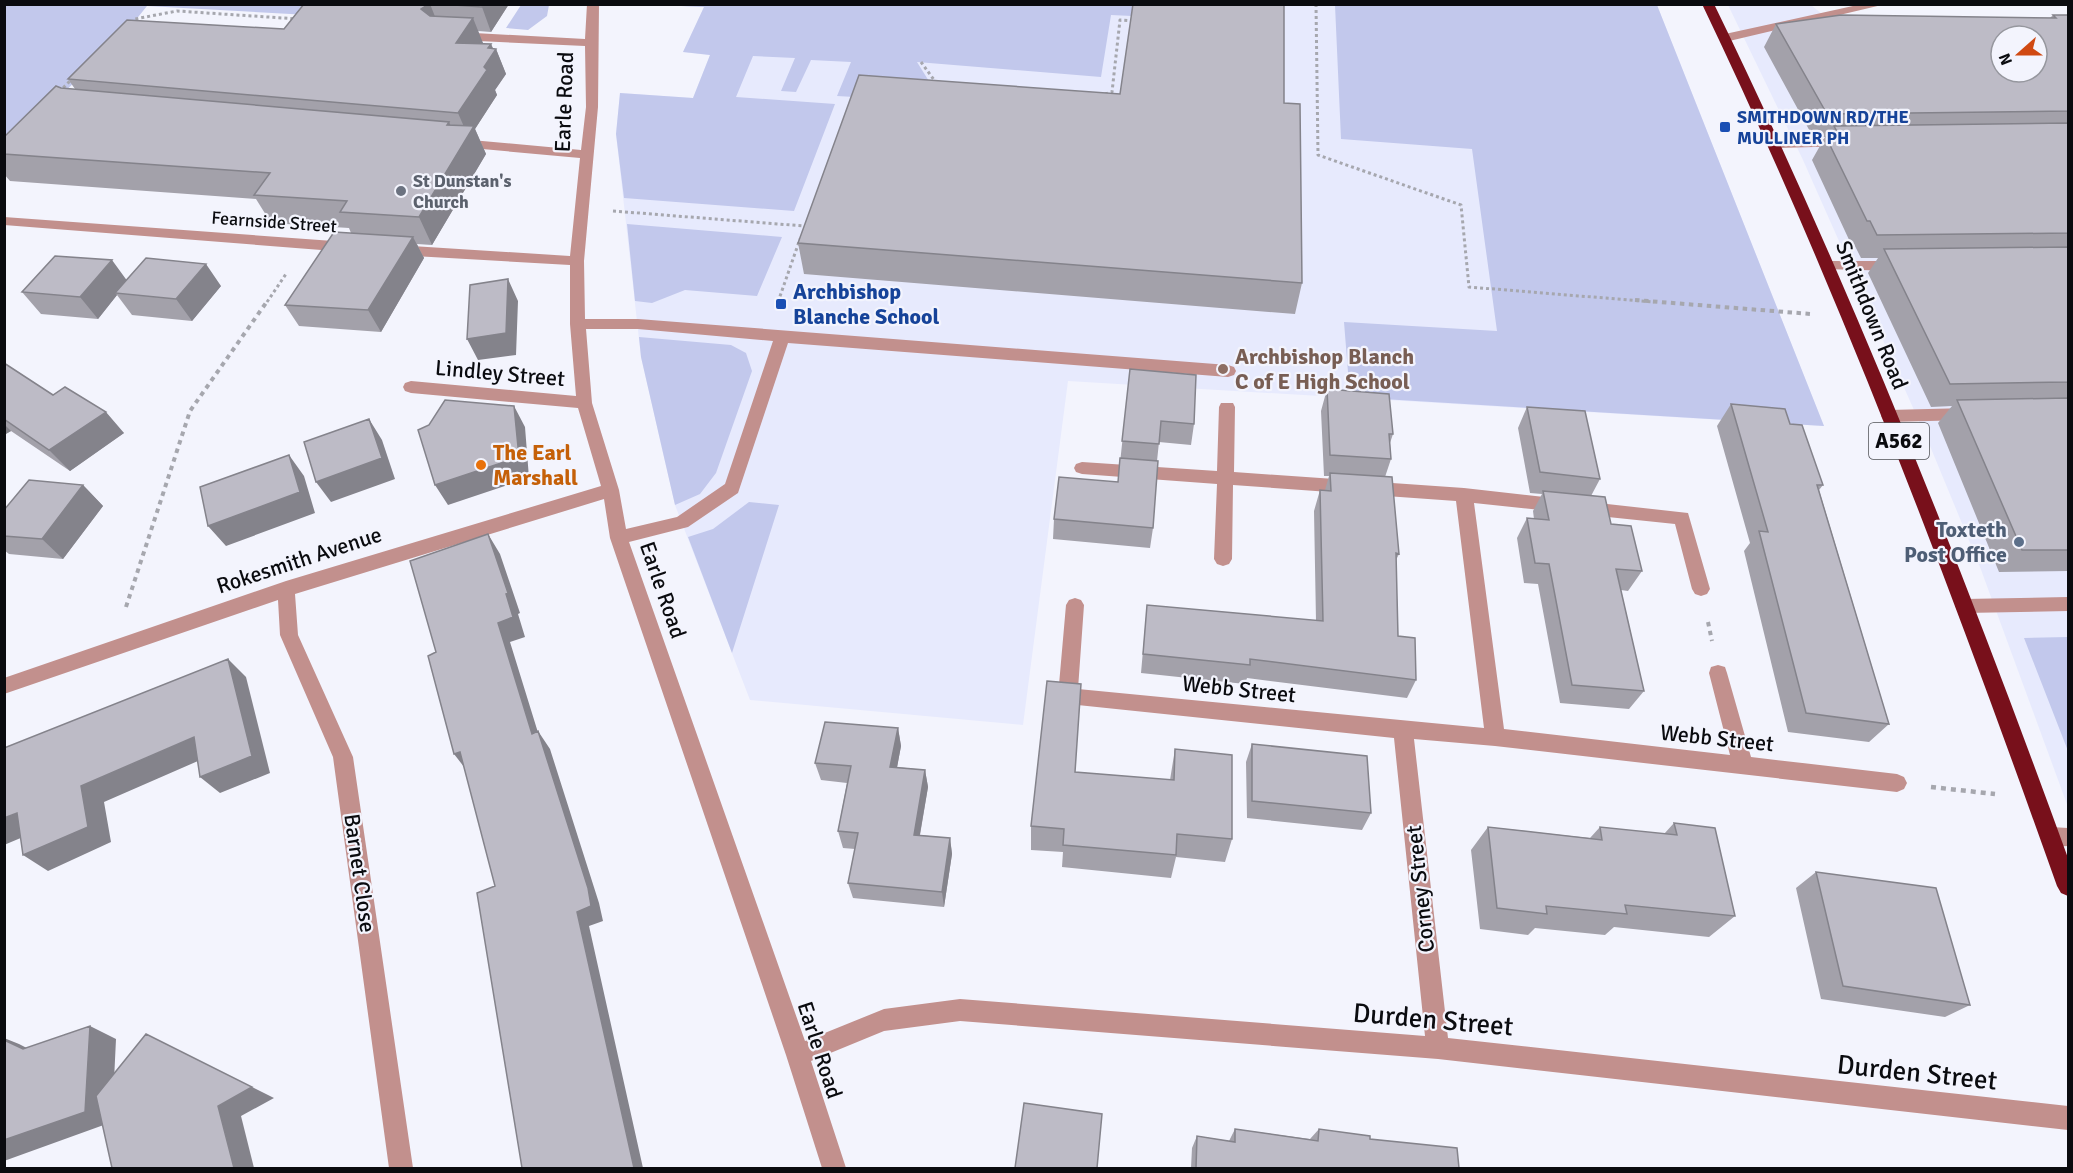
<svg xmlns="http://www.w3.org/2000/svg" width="2073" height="1173" font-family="Signika,sans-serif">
  <rect width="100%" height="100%" fill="#f3f4fd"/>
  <path fill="#e7eafd" d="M658,5h999l167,421 -756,-45 -45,344 -273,-25 -75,-195 -34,-148 -25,-223 4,-41 73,5 17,-43 -27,-3 21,-45z
    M1728,5h83l44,36 213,408v358l-88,-240 -50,-121 -127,-286z"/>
  <path fill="#c2c8ec" d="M5,5h331l-9,11 -180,-10 -21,26 -121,118z
    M521,5h28l-2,11 -19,14 -22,-2z
    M658,5h476l-2,11 -21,-1 -10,62 -184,-15 25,40 -105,-6 14,-34 -40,-2 -15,32 -15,-1 14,-33 -42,-2 -17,41 99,7 -41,107 -170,-13 -8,-64 4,-41 73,5 17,-43 -27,-3 21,-45z
    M1335,5h322l167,421 -474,-29 -6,-75 153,9 -25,-182 -131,-10z
    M627,224l155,13 -25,59 -72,-6 -33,13 -17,-2z
    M639,337l92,8 15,8 6,18 -36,102 -16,21 -25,11 -34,-148z
    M749,502l30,3 -47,148 -44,-116 25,-8z
    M2068,637v114l-44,-113z"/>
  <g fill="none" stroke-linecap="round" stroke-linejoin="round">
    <path stroke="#a6a7ae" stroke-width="3" stroke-dasharray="3 3" stroke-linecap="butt" d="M1316,4l2,151 143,50 8,82 185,15
      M131,23l4,-4 42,-8 121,8
      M921,62l16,22
      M59,92l14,-14
      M1105,94l7,-2 8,-72 13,1
      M613,211l191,15
      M267,302l19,-28
      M778,302l22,-63"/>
    <path stroke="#a6a7ae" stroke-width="4" stroke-dasharray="4.5 4.5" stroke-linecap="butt" d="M1635,300l176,14
      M777,303l1,-3
      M126,607l64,-196 78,-111
      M1708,622l4,19"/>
    <path stroke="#a6a7ae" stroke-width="4.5" stroke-dasharray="5 5" stroke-linecap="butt" d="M1931,787l64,7"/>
    <path fill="#c2908d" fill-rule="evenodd" d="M587,4h12l-1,103 -14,154 1,58h53l590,46 6,2 2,4 -2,4 -6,2 -440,-34 -50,150 -50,34 -59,15 176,499 79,-32 76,-10 465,37 -31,-298 -326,-34 -7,-2 -3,-6 8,-91 3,-5 6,-2 6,2 3,5 -6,84 406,39 -28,-227 -223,-16 -1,74 -3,5 -6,2 -6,-2 -3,-5 3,-75 -135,-10 -6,-2 -2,-4 2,-4 6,-2 135,9 2,-64 2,-4h12l2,4 -1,65 230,16 224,25 22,76 -3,5 -6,2 -6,-2 -3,-5 -17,-65 -201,-21 30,226 226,26 -21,-82 2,-6 7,-2 7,2 2,6 24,84 146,17 7,3 3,6 -3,6 -7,3 -402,-46 -81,-7 34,299 620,68v24l-630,-71 -478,-38 -76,10 -73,30 35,107h-24l-36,-113 -176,-517 -6,-39 -309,95 3,41 55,122 60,411h-24l-56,-411 -53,-122 -2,-35 -274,94v-16l282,-97 315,-95 -23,-78 -167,-15 -6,-2 -2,-4 2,-4 6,-2 165,15 -6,-72v-59l-174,-10 -7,-5 7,-5 174,11 10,-98 -120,-11 -7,-4 7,-4 121,11 5,-43 -1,-61 -128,-6 -6,-4 6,-4 128,7zM586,329h52l135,12 -48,143 -48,33 -51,12 -7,-39 -27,-87z
      M1862,4h24l-161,38 -6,-4 6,-4z
      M1845,139l7,4 -2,3 -76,2 -7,-4 7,-4z
      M4,217l343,25 7,5 -7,5 -343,-27z
      M1828,261h70l7,5 -7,5 -75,-2 -2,-3z
      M1968,408l6,2 2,4 -2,4 -6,2 -79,2 -6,-2 -2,-4 2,-4 6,-2z
      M2068,597v14l-104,2 -6,-2 -3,-5 3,-5 6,-2z
      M2051,827l17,1v18l-17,1 -7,-3 -3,-7 3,-7z"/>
    <path fill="#78101b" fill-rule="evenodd" d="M1702,4h12c135,277 249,565 354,854v38l-7,-3 -4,-7c-106,-298 -218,-596 -355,-882z"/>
  </g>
  <path fill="#a3a1aa" d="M304,4h205l-18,28 -13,-1 5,13h8l2,4 3,1 10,25 -11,16 2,5 -22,34 11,25 -54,91 -15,-1 7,14 -43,74 -82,-6 -14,-21 66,-72 -2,-5 -78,-5 -15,-24 -246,-18 -6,-7v-37l57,-49 14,1 -7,-10 216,-50z
    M2053,15h15v556l-69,1 -61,-149 14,-17 -21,1 -63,-134 10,-15h-17l-7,-14h-3l-39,-84 13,-23h-12l-49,-90 12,-23 274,-6z
    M1120,94l164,9 18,180 -7,31 -491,-40 -6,-31z
    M127,280l94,6 -29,35 -60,-6 -15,-20 -19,24 -57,-5 -19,-22z
    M4,363l49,32 71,38 -54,38 -59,-40 -7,4z
    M1130,369l64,55 -3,21 -32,-3 -2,19 -4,67 -3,20 -97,-9 1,-20 64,-37z
    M1327,389l66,45 -3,9 1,16 -6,18 14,77 -3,6 2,76 18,44 -9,18 -160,-20 -2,6 -104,-11 6,-68 169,16 -2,-110 6,-21h5l4,-14h-5l-3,-65z
    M1731,404l59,20 33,61 -4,5 70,234 -20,18 -81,-10 -44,-181 6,-8 -33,-117z
    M1527,407l73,72 -9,17 51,75 -14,20 -7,-1 23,101 -15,18 -69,-6 -22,-119 -14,-1 -7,-45 10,-20 7,1 -1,-8 9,-17 -12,-1 -12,-65z
    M83,485l20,21 -40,53 -54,-5 -5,-4v-40z
    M898,728l3,18 -4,21 28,3 3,17 -8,48 30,3 2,16 -8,53 -91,-9 -5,-15 7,-34 -12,-1 -5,-17 9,-48 -26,-3 -6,-17z
    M1252,744l119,69 -9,17 -115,-12 -1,-56z
    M1175,749l57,90 -7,23 -49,-5 -5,21 -109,-11 1,-15 -32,-2v-24l45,-54 94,8z
    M1674,823l61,93 -26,21 -95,-10 -9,8 -70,-7 -7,7 -48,-6 -9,-79 17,-23 102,11 10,-11 64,7z
    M1816,872l154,133 -25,12 -124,-18 -25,-111z
    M1235,1129l75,10 9,-10 51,10 89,29h-268l1,-20 5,-12 32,5z"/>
  <path fill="#84838b" d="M429,4h1l10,25 -19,-20z
    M483,4h26l-18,28 -9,-25z
    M473,18l10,25 -17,25 -10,-25z
    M491,44l3,8 2,-3 10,25 -11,16 2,5 -22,34 11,25 -54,91 -13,-28 28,-92 2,-3 12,26 7,-12 -10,-23 26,-46 4,-19z
    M413,237l11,21 -43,74 -13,-22z
    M112,260l16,22 -13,11 2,2 -19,24 -18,-22z
    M206,264l15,22 -29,35 -16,-22z
    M508,279l10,22 -2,54 -38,5 -11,-21z
    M514,406l11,21 4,51 -81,27 -13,-20z
    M106,412l18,21 -54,38 -21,-21z
    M369,419l13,21 13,39 -64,23 -15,-20z
    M4,424l7,7 -7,4z
    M289,455l15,21 11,37 -89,33 -18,-20z
    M83,485l20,21 -40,53 -21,-20z
    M488,534l12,20 20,59 -2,1 7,23 -15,5 34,110 -12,-18 -34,-111 8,-29z
    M228,659l18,18 24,96 -50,20 -20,-16z
    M898,728l3,18 -7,38 -4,-17z
    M538,731l12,18 49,154 4,18 -14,5 54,242h-9l-57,-256z
    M194,737l20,17 -110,48 7,40 -63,29 -25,-16 58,-69z
    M460,752l8,20 -14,-18z
    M925,770l3,17 -11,64 -3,-16z
    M17,813l25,16 -38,16v-27z
    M950,838l2,16 -8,53 -2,-15z
    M90,1026l26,13 -4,83 -108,39v-21z
    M4,1038l15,6 33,17 -29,-12 -19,-9z
    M252,1087l22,11 -33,18 13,52h-20l-16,-62z"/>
  <path fill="#bdbbc6" stroke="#84838b" stroke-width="1.5" fill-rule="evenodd" d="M304,4h125l-8,5 9,7 43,2 -17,25 35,1 -3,4 8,1 -12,18 3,3 -29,43 -390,-34 59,-59 157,9z
    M440,4h43l-1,3z
    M1133,4h151v99l16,1 2,179 -504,-40 61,-168 261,19z
    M1841,15l215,3 -3,-3h15v96l-241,3 -51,-90zM2001,36h36v36h-36z
    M56,86l5,2 388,34 -2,3 27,1 -55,91 -79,-5 7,-11 -93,-6 16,-22 -266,-19v-17z
    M2068,123v110l-191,2 -7,-14h-3l-41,-84h14l-6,-11z
    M334,232l79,5 -45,73 -83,-5z
    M2068,247v135l-118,2 -66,-135z
    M55,256l57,4 -32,37 -58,-5z
    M146,258l60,6 -30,35 -61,-6z
    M508,279l-2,54 -39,6 3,-54z
    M4,363l49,32 12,-8 41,25 -57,38 -45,-31z
    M1130,369l66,6 -2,49 -33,-3 -2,23 -37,-3z
    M1327,389l62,5 4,40h-4l2,25 -61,-4z
    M2068,398v152h-46l-65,-150z
    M445,400l69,6 5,51 -84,28 -17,-55 11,-5z
    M1731,404l54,5 5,15 12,1 21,60h-6l72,239 -83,-11 -47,-182 9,1z
    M1527,407l58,4 15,68 -60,-7z
    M369,419l13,39 -66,24 -12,-40z
    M289,455l11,37 -92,34 -8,-39z
    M1120,458l38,3 -5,67 -99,-9 5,-42 59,5z
    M1330,473l62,4 7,77 -3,-1 2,83 17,2 1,42 -166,-21v6l-107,-11 4,-49 176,16 -3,-131 11,1z
    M29,480l54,5 -41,54 -38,-3v-26z
    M1543,491l62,6 6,27 20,2 11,45 -26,-2 28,122 -72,-6 -23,-121 -14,-1 -8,-45 22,2z
    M488,534l20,59 -2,1 7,23 -15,6 34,111 6,-3 50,157 3,18 -14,6 57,256h-112l-45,-275 18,-7 -35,-134 -6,2 -26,-98 8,-4 -26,-91z
    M228,659l24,97 -52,21 -6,-40 -113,49 7,41 -65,28 -6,-42 -13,5v-70z
    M1047,681l34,3 -6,88 99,8 1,-31 57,6v84l-55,-5 -1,21 -113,-10 1,-16 -33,-3z
    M825,722l73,6 -8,39 35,3 -11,65 36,3 -8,54 -94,-9 10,-50 -20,-2 13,-65 -36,-3z
    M1252,744l115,12 4,57 -119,-12z
    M1674,823l41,5 20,88 -110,-11 2,9 -81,-8 1,8 -50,-6 -9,-81 114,13 -2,-13 77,8z
    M1816,872l120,16 34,117 -127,-19z
    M90,1026l-5,86 -81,28v-100l19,9z
    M146,1034l106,53 -34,19 16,62h-122l-16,-72z
    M1024,1103l78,11 -5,54h-82z
    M1235,1129l83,12 1,-12 51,7v3l87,9 2,20h-263l1,-32 38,6z"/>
  <g fill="#1a4fb4" stroke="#f3f4fd" stroke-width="2">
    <rect x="1719" y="121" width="12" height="12" rx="3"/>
    <rect x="775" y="298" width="12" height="12" rx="3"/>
  </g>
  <circle fill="#6b7280" stroke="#f3f4fd" stroke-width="2" cx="401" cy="191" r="6"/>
  <circle fill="#8d6e63" stroke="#f3f4fd" stroke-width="2" cx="1223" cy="369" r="6"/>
  <circle fill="#e8710a" stroke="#f3f4fd" stroke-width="2" cx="481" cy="465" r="6"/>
  <circle fill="#5c6f8a" stroke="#f3f4fd" stroke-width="2" cx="2019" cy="542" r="6"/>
  <g text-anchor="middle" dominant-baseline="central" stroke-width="4.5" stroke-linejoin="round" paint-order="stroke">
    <g font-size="18" font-weight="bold" fill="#164399" stroke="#f3f4fd" text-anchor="start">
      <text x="1737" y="117">SMITHDOWN RD/THE<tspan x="1737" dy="21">MULLINER PH</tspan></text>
    </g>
    <g font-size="18" font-weight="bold" fill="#5b616d" stroke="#f3f4fd" text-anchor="start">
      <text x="413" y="181">St Dunstan's<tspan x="413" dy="21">Church</tspan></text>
    </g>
    <g font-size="18" fill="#0a0b0f" stroke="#f3f4fd">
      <text transform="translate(274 222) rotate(4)">Fearnside Street</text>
    </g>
    <rect fill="#f3f4fd" stroke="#505156" stroke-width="1.5" x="1869" y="423" width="60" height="36" rx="4.5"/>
    <g font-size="21" font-weight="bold" fill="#0a0b0f">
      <text x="1899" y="441">A562</text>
    </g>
    <g font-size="22" fill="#0a0b0f" stroke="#f3f4fd">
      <text transform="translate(564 102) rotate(-88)">Earle Road</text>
      <text transform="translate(1872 315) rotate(68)">Smithdown Road</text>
      <text transform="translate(500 373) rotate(5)">Lindley Street</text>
      <text transform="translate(299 560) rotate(-18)">Rokesmith Avenue</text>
      <text transform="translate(663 590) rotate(71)">Earle Road</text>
      <text transform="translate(1239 689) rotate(6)">Webb Street</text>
      <text transform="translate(1717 738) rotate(6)">Webb Street</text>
      <text transform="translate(360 873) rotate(82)">Barnet Close</text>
      <text transform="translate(1420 889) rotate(-96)">Corney Street</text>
      <text transform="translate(820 1050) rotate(72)">Earle Road</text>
    </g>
    <g font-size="22" font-weight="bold" fill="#164399" stroke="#f3f4fd" text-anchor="start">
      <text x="793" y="291">Archbishop<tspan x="793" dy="25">Blanche School</tspan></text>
    </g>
    <g font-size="22" font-weight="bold" fill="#785e54" stroke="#f3f4fd" text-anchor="start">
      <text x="1235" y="356">Archbishop Blanch<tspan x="1235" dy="25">C of E High School</tspan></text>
    </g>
    <g font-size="22" font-weight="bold" fill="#c56008" stroke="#f3f4fd" text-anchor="start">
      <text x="493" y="452">The Earl<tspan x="493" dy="25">Marshall</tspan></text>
    </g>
    <g font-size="22" font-weight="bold" fill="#4e5e75" stroke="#f3f4fd" text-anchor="end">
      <text x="2007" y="529">Toxteth<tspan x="2007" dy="25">Post Office</tspan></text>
    </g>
    <g font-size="27" fill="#0a0b0f" stroke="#f3f4fd">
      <text transform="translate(1433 1020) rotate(5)">Durden Street</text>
      <text transform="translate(1917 1073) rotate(6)">Durden Street</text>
    </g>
  </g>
  <rect width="2073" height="1173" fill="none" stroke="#0a0b0f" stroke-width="12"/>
  <g transform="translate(2019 54) rotate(249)"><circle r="28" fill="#f3f4fd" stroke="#96979e" stroke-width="1.5"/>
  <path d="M0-4.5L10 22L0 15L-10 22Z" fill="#d04912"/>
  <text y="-9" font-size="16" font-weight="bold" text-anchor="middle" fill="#0a0b0f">N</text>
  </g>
</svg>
